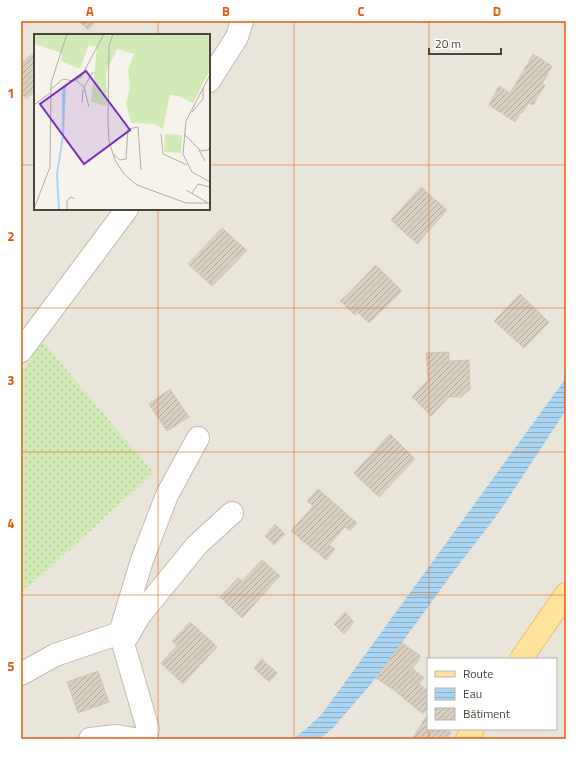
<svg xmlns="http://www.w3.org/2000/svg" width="587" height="760" font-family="'Titillium Web',sans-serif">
  <defs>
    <pattern id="grass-dots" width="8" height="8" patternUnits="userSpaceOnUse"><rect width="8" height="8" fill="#d2eab5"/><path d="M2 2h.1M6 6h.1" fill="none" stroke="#b6ca9c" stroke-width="1.8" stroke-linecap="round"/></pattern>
    <pattern id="water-rules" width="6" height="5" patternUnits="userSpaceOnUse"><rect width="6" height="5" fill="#a9d4f2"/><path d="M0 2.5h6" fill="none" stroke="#8caec5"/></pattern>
    <pattern id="building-hatch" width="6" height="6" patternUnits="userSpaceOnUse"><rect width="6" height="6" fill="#d8cfc1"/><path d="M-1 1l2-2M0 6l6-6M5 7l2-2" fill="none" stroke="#b1aa9e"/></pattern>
  </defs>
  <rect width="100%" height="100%" fill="#f6f3ec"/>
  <path fill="#eae5da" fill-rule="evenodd" d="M21,21h545v718h-545v-145l133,-121 -111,-131 -22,31zM35,35h174v174h-174zM428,659h128v70h-128z"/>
  <path fill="url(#grass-dots)" d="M43,342l111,131 -133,121v-221z"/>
  <path fill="url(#water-rules)" d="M566,378v32l-66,101 -46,60 -78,107 -43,50 -13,11h-28l13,-9 17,-16z"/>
  <path fill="url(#building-hatch)" stroke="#d3c7b4" d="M79,21h17l-8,9z
    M32,54l3,3v34l-9,8 -5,-6v-34l2,3z
    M533,54l19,12 -6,11 -19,-12z
    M527,65l19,12 -4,6 3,2 -12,20 -4,-2 -7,10 -1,-1 -6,10 -26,-17 10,-19 11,7z
    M421,187l26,23 -30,34 -26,-24z
    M222,228l21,19 -16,18 3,3 -18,18 -24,-22z
    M243,247l4,3 -17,18 -3,-3z
    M376,265l26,26 -33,32 -12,-11 4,-4 -14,-13z
    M520,294l29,28 -25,26 -30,-27z
    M347,295l14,13 -6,7 -15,-14z
    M449,352v9l20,-1 1,29 -9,8h-12l-18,19 -19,-19 16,-17 -2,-27z
    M170,389l19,28 -22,14 -18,-27z
    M390,434l25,25 -36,38 -22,-21 26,-28 -4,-2z
    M379,446l4,2 -26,28 -3,-3z
    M318,489l39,34 -7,8 -5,-4 -16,18 6,4 -9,11 -35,-29 22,-25 -6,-5z
    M275,524l10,10 -11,11 -9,-9z
    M262,560l18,16 -38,42 -22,-21 18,-19 4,3z
    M345,612l9,10 -10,12 -10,-10z
    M190,622l22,20 -17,18 5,5 -17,19 -22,-21 16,-17 -5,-5z
    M212,642l5,5 -17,18 -5,-5z
    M402,643l19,13 -4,6 -19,-14z
    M398,648l19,14 -22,29 -19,-13z
    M262,659l15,14 -8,9 -15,-14z
    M412,668l12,10 -5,6 -12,-10z
    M98,671l11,31 -31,11 -11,-31z
    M407,674l21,17v16l-5,7 -28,-23z
    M426,717l2,1v11h17l6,4 -5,6h-34z"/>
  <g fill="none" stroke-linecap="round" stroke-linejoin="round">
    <g stroke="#c2bbae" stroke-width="24">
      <path id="minor" d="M209,81l28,-44 5,-16
        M21,351l106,-142
        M127,637l12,-21 58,-71 35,-32
        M21,674l34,-19 65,-22
        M90,739l26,-3 18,3
        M146,739l2,-10 -28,-96 22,-73 25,-65 31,-57"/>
    </g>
    <g stroke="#e6c16a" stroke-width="24">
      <path id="major" d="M521,659l45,-65
        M467,739l6,-10"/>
    </g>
    <use href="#minor" stroke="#fff" stroke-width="22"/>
    <use href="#major" stroke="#ffe39c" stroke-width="22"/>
  </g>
  <path fill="none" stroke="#e8590c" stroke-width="1" stroke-opacity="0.55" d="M158,21v14M294,21v718M429,21v638M21,165h14M209,165h357M158,209v530M21,308h545M21,452h545M21,595h545M429,729v10"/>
  <g transform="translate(34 34)">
    <rect width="176" height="176" fill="#f6f3ec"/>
    <path d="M0,0h176v36l-17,33 -14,-7 -9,-1 -7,34 -9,-5 -23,-1 -5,-19 4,-17 -2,-18 6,-15 -17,-5 -11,23 1,34 -16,-4 6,-55 -8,-2 -9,23 -5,-1 -14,-6 1,-8 -27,-9z" fill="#d2eab5"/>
    <path d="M131,100l17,1 -1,18 -17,-1z" fill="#d2eab5"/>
    <path d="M32,47l-2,55 -6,37 2,37h-2l-2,-35 6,-39v-44z" fill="#a9d4f2"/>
    <path fill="none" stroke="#b2ada4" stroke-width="1" d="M79,0l-4,12 -1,75 1,20 6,19 9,14 13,11 49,18h22M176,41l-24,46 -3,33 9,18 18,10M42,46l8,7 5,20M50,53l9,-15M16,56l13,-11 10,2 8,-4 23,-43M48,69l1,-14M0,71l16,-12M158,78l11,-13v-11M127,100l2,20 24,11M150,100l17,17 7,-1 2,-3M165,116l6,11M79,120l7,6 6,-1 2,-30 10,-2 3,43M152,156l24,14M158,159l6,-9 12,3M0,175l16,-42 1,-84 16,-49M33,176v-9l4,-4 4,2"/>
    <path fill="#7b2cbf" fill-opacity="0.15" stroke="#7b2cbf" stroke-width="2" d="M52,37l44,59 -46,34 -44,-60z"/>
    <rect width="176" height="176" fill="none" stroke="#4b4439" stroke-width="2"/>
  </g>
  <rect width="587" height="760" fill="none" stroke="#ffffff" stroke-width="44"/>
  <rect x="427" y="658" width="130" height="72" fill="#ffffff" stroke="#b7b4b0"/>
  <rect x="435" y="671" width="20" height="6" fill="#ffe39c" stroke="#b7b4b0"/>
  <text x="463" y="678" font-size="12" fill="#4b4439">Route</text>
  <rect x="435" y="688" width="20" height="12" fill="url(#water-rules)" stroke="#b7b4b0"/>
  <text x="463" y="698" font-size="12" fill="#4b4439">Eau</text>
  <rect x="435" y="708" width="20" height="12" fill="url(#building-hatch)" stroke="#b7b4b0"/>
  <text x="463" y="718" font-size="12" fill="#4b4439">Bâtiment</text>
  <path d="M429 48v6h72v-6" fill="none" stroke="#4b4439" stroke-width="2"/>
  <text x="435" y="48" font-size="12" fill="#4b4439" stroke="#ffffff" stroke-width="3" paint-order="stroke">20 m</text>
  <rect x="22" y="22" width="543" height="716" fill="none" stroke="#e8590c" stroke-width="1.5"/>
  <g font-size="13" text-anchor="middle" font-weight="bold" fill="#e8590c">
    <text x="90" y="16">A</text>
    <text x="226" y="16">B</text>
    <text x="361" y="16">C</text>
    <text x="497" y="16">D</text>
    <text x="11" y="98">1</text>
    <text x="11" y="241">2</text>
    <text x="11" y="385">3</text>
    <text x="11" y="528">4</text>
    <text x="11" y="671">5</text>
  </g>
</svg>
